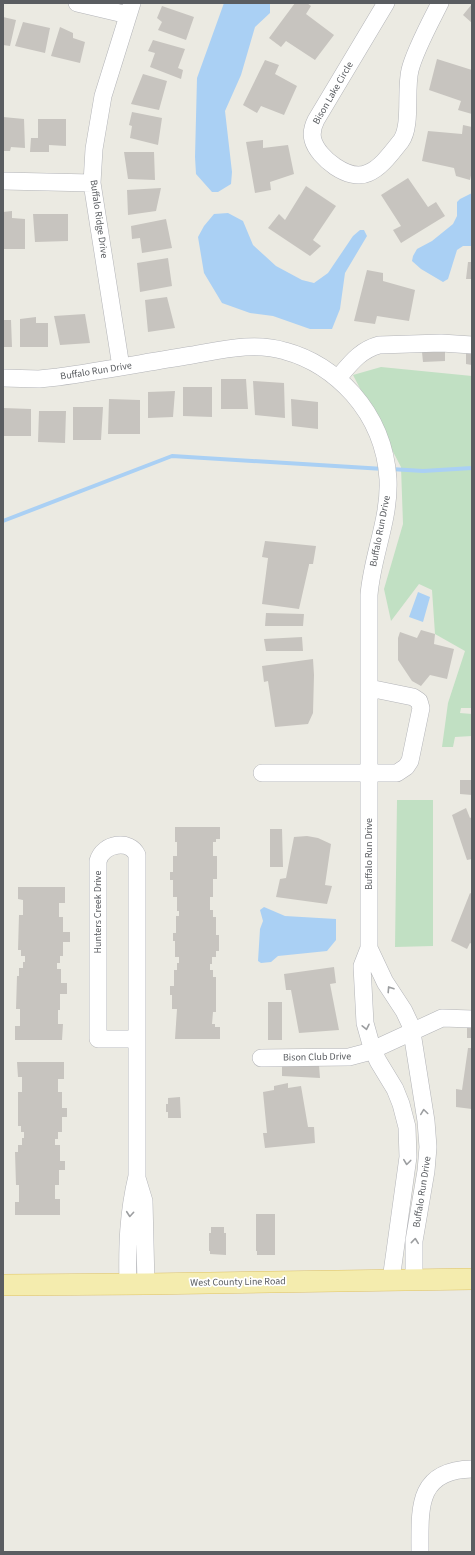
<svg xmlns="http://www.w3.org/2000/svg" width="475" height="1555" font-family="'Source Sans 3',sans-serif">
  <rect width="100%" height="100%" fill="#ebeae2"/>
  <path fill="#c1e0c3" d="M381,367l91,9v332h-11l-1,5 12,1v22l-17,1 -2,10h-11l6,-44 17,-52 -30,-17 -3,-44 -13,-6 -28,37 -7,-32 19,-65 -2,-57 -48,-92z
    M397,800h36v146l-38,1z"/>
  <path fill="#aad0f4" d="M224,3h46v10l-15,14 -14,48 -16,36 7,61 -1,12 -13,8h-6l-16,-18 -1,-17 2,-79z
    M472,193v53h-9l-6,4 -9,29 -5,3 -22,-13 -9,-8 1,-5 4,-7 15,-8 21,-17 4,-8v-14l3,-3z
    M228,213l15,8 10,24 23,21 26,14 12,3 14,-10 25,-37 7,-6h4l3,6 -22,37 -5,36 -8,20h-22l-37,-13 -23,-3 -28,-10 -18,-30 -6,-36 6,-11 10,-12z
    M418,592l12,5 -7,25 -14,-5z
    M264,907l21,9 51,3v21l-9,11 -49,5 -7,6 -10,1 -3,-2 2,-32 3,-8 -3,-11z"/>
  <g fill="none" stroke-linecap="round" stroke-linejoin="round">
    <path stroke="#aad0f4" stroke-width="4" d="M391,469l32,2 49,-3
      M3,521l169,-65 212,13"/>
  </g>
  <path fill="#c7c4bf" d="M295,3h12l4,3 -5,8 28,21 -19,25 -29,-19 -5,6 -12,-9z
    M472,4v19l-9,-8z
    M162,6l32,11 -8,23 -28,-10 4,-8 -5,-4z
    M3,17l13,3 -6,26 -7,-1z
    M23,22l27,6 -5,25 -30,-7z
    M60,27l13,6v5l12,4 -5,21 -29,-7z
    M153,40l32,9 -7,19 5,2 -2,9 -31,-12 5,-14 -7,-2z
    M437,59l35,11v44l-14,-4 3,-9 -32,-11z
    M265,60l14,5 -4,9 22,12 -13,29 -23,-9 -4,7 -14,-8z
    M143,74l24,7 -8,29 -28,-6z
    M132,112l30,6 -4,27 -28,-7 2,-12 -3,-1z
    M3,117l21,2 1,29 -14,-1 -1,4h-7z
    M38,119h28v27l-17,-1v7h-19l1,-14h7z
    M463,125l9,2v44l-2,9 -14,-4 -2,-8 -32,-7 6,-30 34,3z
    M263,140v8l25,-3 6,29 -24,8 1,8 -16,3 -9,-51z
    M124,152h30l1,28 -27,-1z
    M408,178l20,29 8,-5 9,14 -44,27 -8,-13 8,-4 -20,-31z
    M306,186l30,20 -23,34 8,6 -11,10 -42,-28 11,-14 6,6z
    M161,188l-5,23 -28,4 -1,-25z
    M12,211v7l13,1v30h-22v-37z
    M33,214h35v27l-33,1z
    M166,219l6,29 -30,5 -2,-15 -8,1 -1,-13z
    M168,258l4,28 -32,6 -3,-29z
    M468,262h4v17h-6z
    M367,270l16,3v8l32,9 -6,31 -32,-5 -2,8 -21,-3z
    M167,297l8,31 -27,4 -3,-32z
    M85,314l5,29 -30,2 -6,-29z
    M36,317v6h12v24h-28v-28z
    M3,320h8l1,27h-9z
    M445,350v11l-22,1 -1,-10z
    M466,352h6v13l-6,-1z
    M221,379h25l2,30h-27z
    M253,381l31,2 1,35 -30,-3z
    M183,387h29v30l-29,-1z
    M175,391l-2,26 -25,1v-26z
    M109,399l31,1v34h-32z
    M291,399l27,3v27l-26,-3z
    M73,407h30l-2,33h-28z
    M3,408l28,1v27h-28z
    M39,411h27l-1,32 -27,-1z
    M265,541l51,5 -3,18h-4v1l-10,44 -37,-5 6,-46 -6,-1z
    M266,613l38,1 -1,12h-38z
    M421,630l14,4 -1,10 20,5 -7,30 -17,-4 -9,11 -9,-5 -14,-21v-22l2,-6 17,6z
    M302,637l1,14h-37l-2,-12z
    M313,659l1,16 -1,38 -5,11 -33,3 -7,-46 -4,1 -2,-16z
    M460,780h12v15l-12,-1z
    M466,808l4,10 2,-1v42l-5,1 -15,-45z
    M175,827h45v12h-4v3h-3v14h4v23h-4v18h-3v13h3v7h3v18h3v16h-3v6h-4v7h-2v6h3v7h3v35h-3l-1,12h3v3h5v12h-45l2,-30h-5v-14h-2v-9h4v-16h3v-7h2v-6h-4v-16h-2v-8h3v-17h3v-5h-2v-14h-4v-17h-3v-8h3v-16h4v-14h-2z
    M270,829h12l1,38h-13z
    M307,836l11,2 13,6 -6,41 7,1 -5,18 -51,-7 4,-18 6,-1 8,-41z
    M18,887h47v16h-6v14h4v15h7v10h-7v14h-3v7h-3v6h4v14h6v11h-7v16h-2v14h5l-1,16h-47v-14h5v-17h-4l1,-33h2v-8h4v-6h2v-6h-4v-6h-3l1,-35h4v-15l-5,-1z
    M470,893l2,1v50l-2,-1 -3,6 -16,-8z
    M334,967l2,16 -6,1 9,46 -40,3 -8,-43h-5l-2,-16z
    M268,1002h14v38h-14z
    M467,1025h5v13h-5z
    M468,1048h4v61l-16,-2v-18l6,1z
    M17,1062h47v17h-6v13h4v16h5v9h-5v15h-4v7h-3v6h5v16h5v9h-6v15h-4v14h5v16h-45v-13h4v-17h-3l-1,-33h3v-7h4v-7h2v-6h-3v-6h-3v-34h4v-15h-4z
    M282,1064l37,1 1,13 -38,-2z
    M288,1083v5l13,-2 7,41h6l1,16 -50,5 -2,-15h4l-4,-41 11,-2v-4z
    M180,1097l1,21h-13v-6h-2v-8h2v-6z
    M256,1214h19v41h-18v-4h-1z
    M211,1227h13v6h2v22l-16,-1v-3h-1v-18h2z"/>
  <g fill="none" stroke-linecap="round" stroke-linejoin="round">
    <g stroke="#b3b4b8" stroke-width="18">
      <path id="minor" d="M77,3l51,12
        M386,3l-70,117c-3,6 -5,13 -3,20 5,18 36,42 55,33 13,-5 24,-21 33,-32 11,-15 4,-51 9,-71 5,-20 21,-49 30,-67
        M3,181l89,2
        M121,367l-29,-184 2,-34 9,-53 29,-93
        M3,378l36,1 19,-2c43,-6 85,-14 128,-21 32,-5 67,-15 99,-5 26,7 50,23 68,43 21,24 33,53 35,85 2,40 -16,77 -19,116v353l-7,18 3,57 7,25 6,13 17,28 6,15 6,23 1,30 -17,123
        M338,378c12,-14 22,-28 41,-33l62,-2 31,2
        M262,773h135l9,-6 4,-6 11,-53 -2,-7 -6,-4 -44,-9
        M369,948l16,34 19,29 7,15 15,95 2,26 -2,24 -12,70v39
        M261,1058l88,-1 19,-5 74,-34 30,1
        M137,1178l7,23 2,83
        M128,1285c-1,-39 0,-71 9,-109v-321c-7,-16 -34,-12 -39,6v178h39
        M420,1552c0,-43 -4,-82 52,-83"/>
    </g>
    <g stroke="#dfc367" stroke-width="22">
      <path id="major" d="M3,1285l143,-1 326,-5"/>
    </g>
    <use href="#minor" stroke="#fff" stroke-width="17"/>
    <use href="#major" stroke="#f4ecae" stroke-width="21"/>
  </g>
  <defs><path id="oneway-chevron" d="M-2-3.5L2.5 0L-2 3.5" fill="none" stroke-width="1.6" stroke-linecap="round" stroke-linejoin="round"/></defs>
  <g stroke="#9c9ea0">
    <use href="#oneway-chevron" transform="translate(390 989) rotate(-123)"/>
    <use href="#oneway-chevron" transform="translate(366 1027) rotate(78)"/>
    <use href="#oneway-chevron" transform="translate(424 1112) rotate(-98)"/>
    <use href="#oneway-chevron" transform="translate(407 1162) rotate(97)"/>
    <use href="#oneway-chevron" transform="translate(130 1214) rotate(95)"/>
    <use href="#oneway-chevron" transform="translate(415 1241) rotate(-84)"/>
  </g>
  <g text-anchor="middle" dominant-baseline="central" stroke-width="3.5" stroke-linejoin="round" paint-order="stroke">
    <g font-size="10" fill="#5a5d61" stroke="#fff">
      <text transform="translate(333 93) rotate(-60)">Bison Lake Circle</text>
      <text transform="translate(99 219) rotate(82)">Buffalo Ridge Drive</text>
      <text transform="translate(96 371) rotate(-9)">Buffalo Run Drive</text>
      <text transform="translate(380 531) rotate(-79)">Buffalo Run Drive</text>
      <text transform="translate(369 854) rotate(-90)">Buffalo Run Drive</text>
      <text transform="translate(98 912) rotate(-90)">Hunters Creek Drive</text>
      <text transform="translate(317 1057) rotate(-1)">Bison Club Drive</text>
      <text transform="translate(422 1192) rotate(-81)">Buffalo Run Drive</text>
      <text transform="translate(238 1282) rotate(-1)">West County Line Road</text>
    </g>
  </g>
  <rect width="475" height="1555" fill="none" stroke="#5a5d61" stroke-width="8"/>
</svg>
